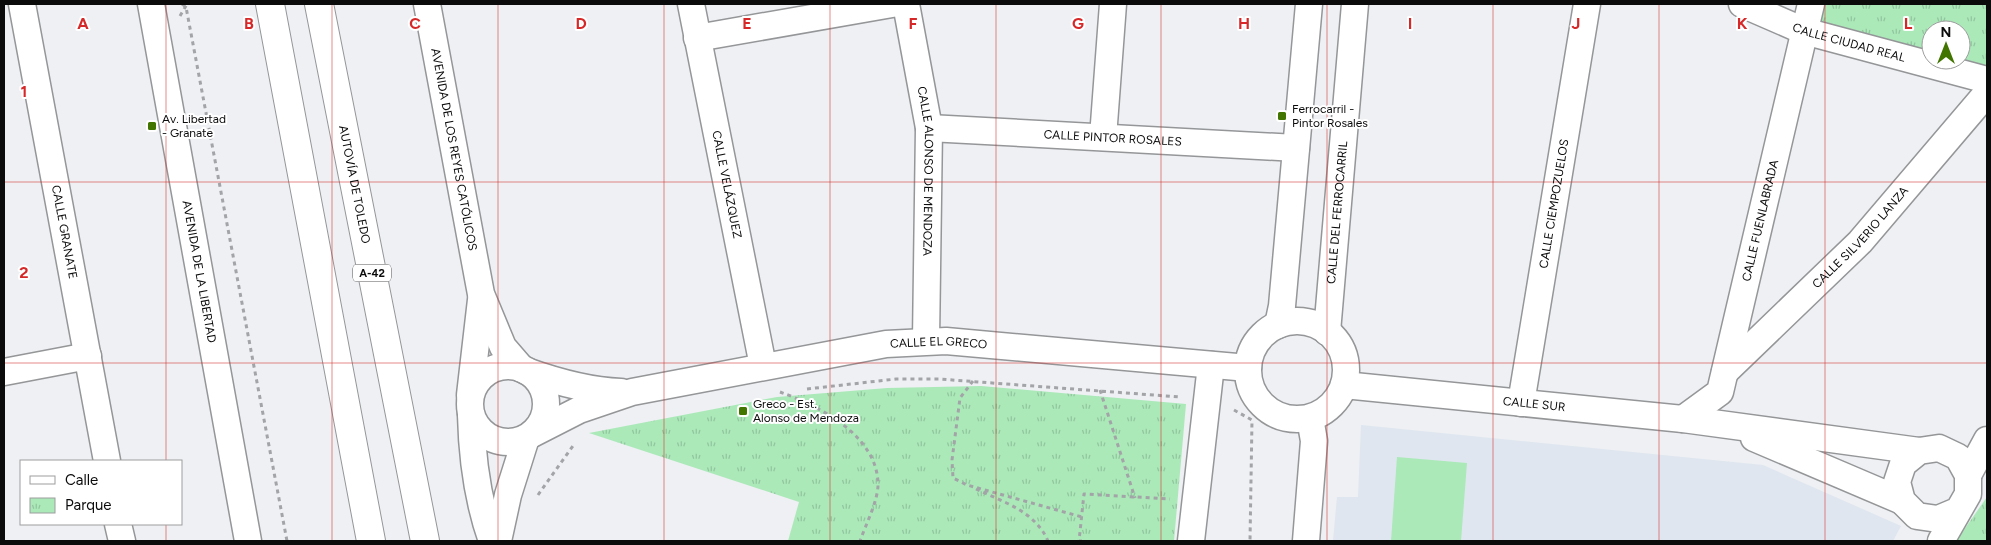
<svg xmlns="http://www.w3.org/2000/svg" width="1991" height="545" font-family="Figtree,sans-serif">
  <defs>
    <pattern id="park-tufts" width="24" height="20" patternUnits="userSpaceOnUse" patternTransform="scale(1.25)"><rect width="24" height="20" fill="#abe9b9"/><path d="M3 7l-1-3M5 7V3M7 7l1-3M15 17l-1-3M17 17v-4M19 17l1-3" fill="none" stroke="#92c69e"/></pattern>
  </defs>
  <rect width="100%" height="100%" fill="#eef0f3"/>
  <path fill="#dfe6ef" d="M1361,425l402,40 138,61 -8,15h-560l4,-44h21z"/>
  <path fill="#abe9b9" d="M1397,457l70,6 -6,78h-70z"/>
  <path fill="url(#park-tufts)" fill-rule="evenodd" d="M1819,4h168v72l-175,-43zM1931,30h30v30h-30z
    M981,386l205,18 -12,137h-386l11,-39 -210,-69 188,-36 110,-9z
    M1987,497v44h-31z"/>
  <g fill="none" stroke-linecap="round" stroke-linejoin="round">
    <g stroke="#949698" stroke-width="29">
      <g id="minor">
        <path id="s1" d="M22,4l85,457"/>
        <path id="s2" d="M151,4l97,537"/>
        <path id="s3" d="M427,4l54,290 22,53 19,22"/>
        <path id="s4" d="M691,4l72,362"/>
        <path id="s5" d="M906,4l23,124 -3,212"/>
        <path id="s6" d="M1742,4l62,27 183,49"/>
        <path d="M697,38l195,-34"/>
        <path id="s7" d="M929,128l367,20"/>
        <path d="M1103,137l10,-133"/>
        <circle cx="1297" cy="370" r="49"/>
        <path d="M1278,325l4,-19 27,-302"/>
        <path id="s8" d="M1327,332l28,-328"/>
        <circle cx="508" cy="404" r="38"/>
        <path d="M526,371c31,11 62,20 95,21"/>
        <path d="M4,372l84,-16"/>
        <path id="s9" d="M1725,372l135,-130 127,-149"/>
        <path id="s10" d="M1344,385l339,34 236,32"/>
        <path d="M470,395l11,-95"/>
        <path id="s11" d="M1521,403l66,-399"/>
        <path d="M471,415c1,42 7,87 21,126"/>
        <path id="s12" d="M1683,419l37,-27 91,-388"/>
        <path id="s13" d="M532,434l47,-24 53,-18 254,-48 60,-3 302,27"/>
        <path d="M1754,438l148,63"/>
        <path d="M1968,475l19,-35"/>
        <path d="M118,524l4,17"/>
        <path d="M498,541l10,-46 18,-57"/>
        <path d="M1191,541l20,-176"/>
        <path d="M1306,541l8,-100 -4,-23"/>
        <path d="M1941,541l27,-47v-19l-10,-18 -19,-9 -20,3 -16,13 -6,18 5,19 15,15 21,3 19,-8"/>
      </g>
    </g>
    <g stroke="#949698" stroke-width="30">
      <g id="highway">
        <path d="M270,4l101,537"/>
        <path id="s14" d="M319,4l106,537"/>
      </g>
    </g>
    <path stroke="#a3a4a7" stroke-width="3" stroke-dasharray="4 4" stroke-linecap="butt" d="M182,4l4,3 101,534
      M180,16l7,-12
      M973,381l-13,17 -8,62 1,18 14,7 115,32
      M807,389l89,-10h43l241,18
      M1100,390l35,108
      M780,392c39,14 99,44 98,94 -1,17 -12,38 -18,55
      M1234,410l18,10 -2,121
      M976,489c27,13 59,22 72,52
      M538,495l37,-52
      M1082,541h-3l5,-47 86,5"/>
    <use href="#minor" stroke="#fff" stroke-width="26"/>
    <use href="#highway" stroke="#fff" stroke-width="28"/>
  </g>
  <path fill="none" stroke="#d62828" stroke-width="1" stroke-opacity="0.55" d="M166,4v457M332,4v537M498,4v537M664,4v537M830,4v537M996,4v537M1161,4v537M1327,4v537M1493,4v537M1659,4v537M1825,4v537M4,182h1983M4,363h1983M166,524v17"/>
  <g fill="#417500" stroke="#fff" stroke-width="2">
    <rect x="1277" y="111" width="10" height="10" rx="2.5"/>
    <rect x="147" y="121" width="10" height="10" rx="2.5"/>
    <rect x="738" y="406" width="10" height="10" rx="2.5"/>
  </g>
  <g text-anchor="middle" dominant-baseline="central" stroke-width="4" stroke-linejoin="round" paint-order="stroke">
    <rect fill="#fff" stroke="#545455" stroke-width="1" x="353" y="264.5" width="38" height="17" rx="4"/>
    <g font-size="11" font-weight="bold" fill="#0b0b0c">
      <text x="372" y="273">A-42</text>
    </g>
    <g font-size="12" fill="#0b0b0c" stroke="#fff">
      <text stroke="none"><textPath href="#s6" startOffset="114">CALLE CIUDAD REAL</textPath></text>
      <text stroke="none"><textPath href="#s7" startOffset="184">CALLE PINTOR ROSALES</textPath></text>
      <text stroke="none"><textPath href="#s3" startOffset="148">AVENIDA DE LOS REYES CATÓLICOS</textPath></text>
      <text stroke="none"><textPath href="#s5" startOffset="169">CALLE ALONSO DE MENDOZA</textPath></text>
      <text stroke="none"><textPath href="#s14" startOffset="184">AUTOVÍA DE TOLEDO</textPath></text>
      <text stroke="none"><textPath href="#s4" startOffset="184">CALLE VELÁZQUEZ</textPath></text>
      <text stroke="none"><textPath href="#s11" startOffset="202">CALLE CIEMPOZUELOS</textPath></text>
      <text stroke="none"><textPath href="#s8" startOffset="120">CALLE DEL FERROCARRIL</textPath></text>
      <text stroke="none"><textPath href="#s12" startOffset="222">CALLE FUENLABRADA</textPath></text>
      <text stroke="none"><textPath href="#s1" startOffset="232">CALLE GRANATE</textPath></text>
      <text stroke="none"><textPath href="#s9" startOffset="191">CALLE SILVERIO LANZA</textPath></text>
      <text stroke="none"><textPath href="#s2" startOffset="272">AVENIDA DE LA LIBERTAD</textPath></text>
      <text stroke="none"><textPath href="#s13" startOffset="420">CALLE EL GRECO</textPath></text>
      <text stroke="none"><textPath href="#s10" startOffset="191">CALLE SUR</textPath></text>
    </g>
    <g font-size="12" fill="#0b0b0c" stroke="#fff" text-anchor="start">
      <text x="1292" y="109">Ferrocarril -<tspan x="1292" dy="14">Pintor Rosales</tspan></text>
      <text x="162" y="119">Av. Libertad<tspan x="162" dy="14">- Granate</tspan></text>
      <text x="753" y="404">Greco - Est.<tspan x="753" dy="14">Alonso de Mendoza</tspan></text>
    </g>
  </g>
  <g font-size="16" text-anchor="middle" font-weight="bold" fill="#d62828" stroke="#fff" stroke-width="4" stroke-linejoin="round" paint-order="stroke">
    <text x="83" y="29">A</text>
    <text x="249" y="29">B</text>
    <text x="415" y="29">C</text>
    <text x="581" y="29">D</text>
    <text x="747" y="29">E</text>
    <text x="913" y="29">F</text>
    <text x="1078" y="29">G</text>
    <text x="1244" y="29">H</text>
    <text x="1410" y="29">I</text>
    <text x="1576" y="29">J</text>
    <text x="1742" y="29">K</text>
    <text x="1908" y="29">L</text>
    <text x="24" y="97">1</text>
    <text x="24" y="278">2</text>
  </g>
  <rect width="1991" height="545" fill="none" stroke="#0b0b0c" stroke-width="10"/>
  <rect x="20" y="460" width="162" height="65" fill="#ffffff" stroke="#9d9d9e"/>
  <rect x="30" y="476" width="25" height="8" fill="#ffffff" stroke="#9d9d9e"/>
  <text x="65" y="485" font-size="15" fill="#0b0b0c">Calle</text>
  <rect x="30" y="498" width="25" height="15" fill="url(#park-tufts)" stroke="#9d9d9e"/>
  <text x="65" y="510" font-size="15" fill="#0b0b0c">Parque</text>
  <g transform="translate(1946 45)"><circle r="24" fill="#ffffff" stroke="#9d9d9e"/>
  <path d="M0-4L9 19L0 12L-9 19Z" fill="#417500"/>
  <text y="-8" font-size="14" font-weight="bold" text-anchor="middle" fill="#0b0b0c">N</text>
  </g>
</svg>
